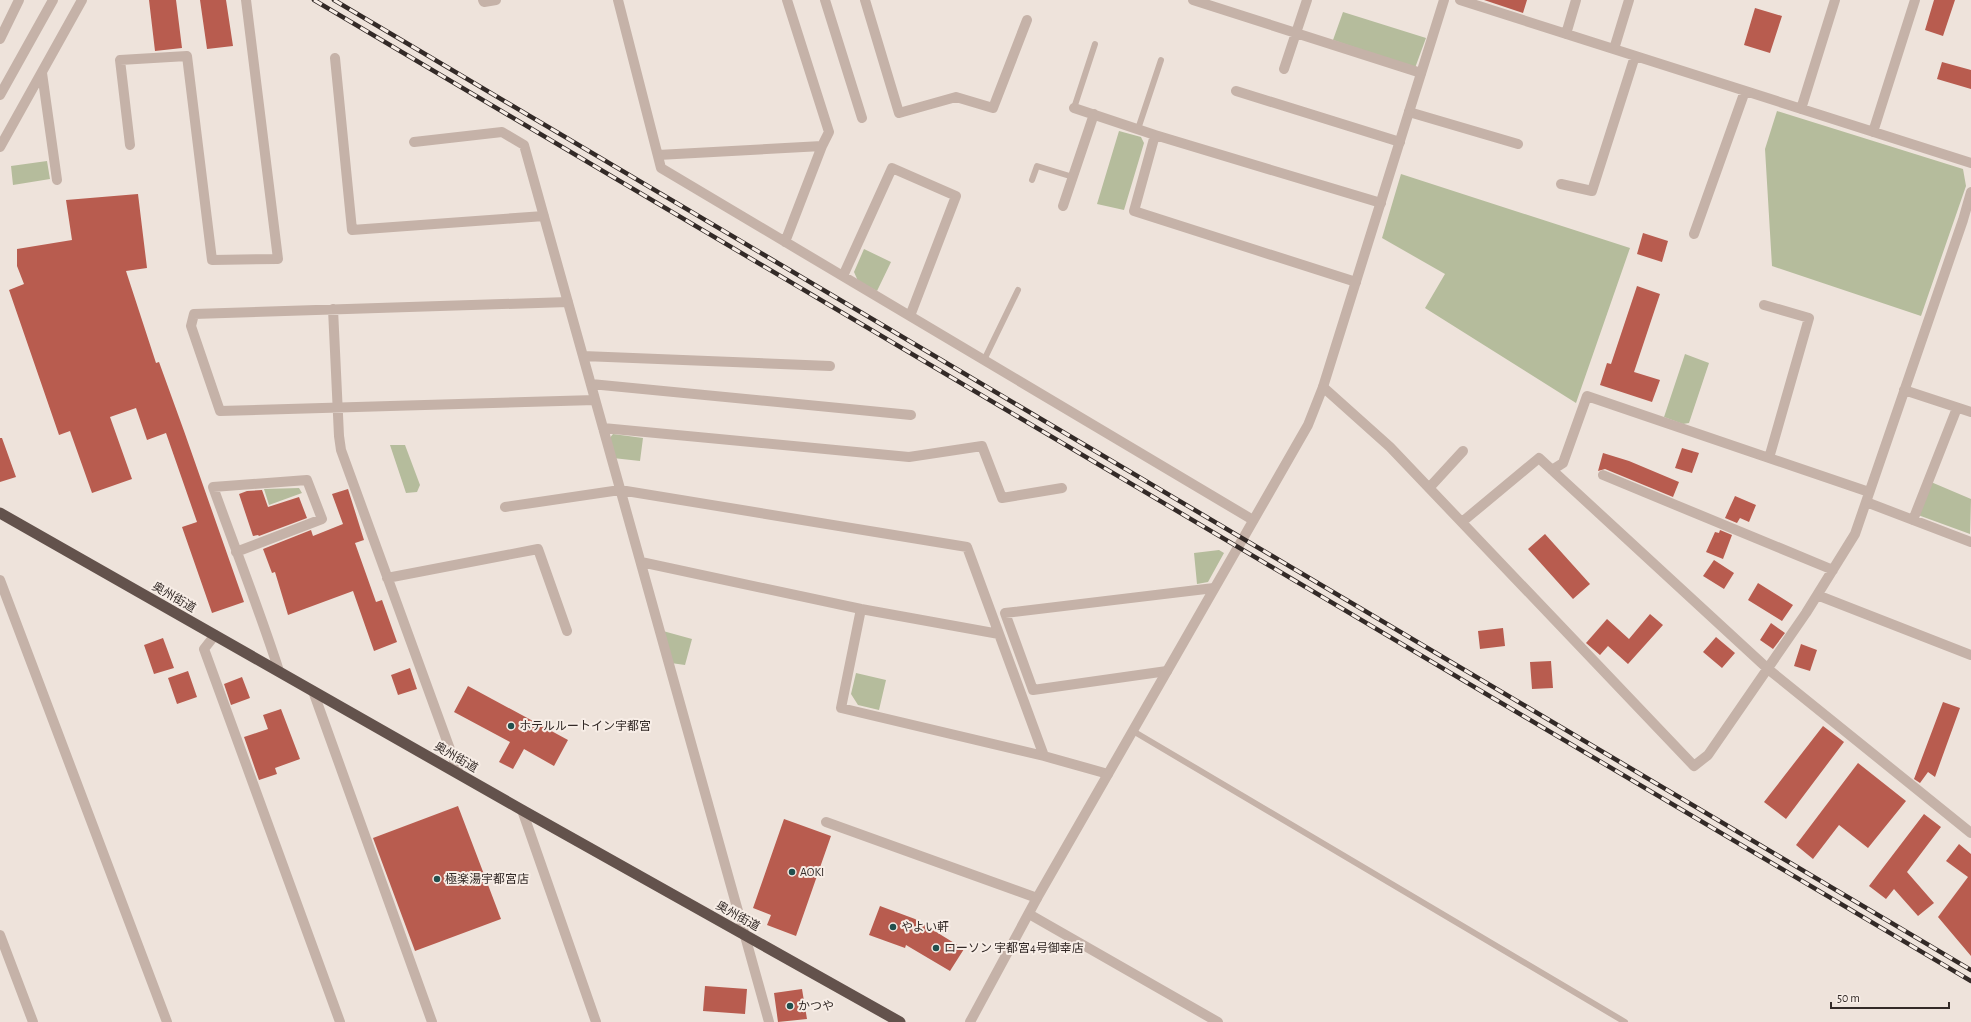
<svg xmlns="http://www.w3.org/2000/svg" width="1971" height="1022" font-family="'Alegreya Sans','Noto Sans JP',sans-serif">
  <rect width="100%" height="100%" fill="#eee3db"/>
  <path fill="#b5bc9c" d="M1343,12l83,26 -11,30 -82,-28z
    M1777,111l186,58 3,17 -45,130 -149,-50 -7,-117z
    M1119,131l22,6 3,6 -20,67 -27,-6z
    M47,161l3,18 -37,6 -2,-19z
    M1401,174l229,74 -54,155 -151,-95 20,-34 -63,-36z
    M864,249l27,13 -14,29 -19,-10 -4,-9z
    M1685,354l24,9 -20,60 -6,1 -19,-7z
    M613,434l30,4 -3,23 -27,-3 -5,-18z
    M390,445h15l15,40 -3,7 -11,1z
    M1931,482l40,17 -1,35 -52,-19z
    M299,488l3,5 -33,12 -5,-16z
    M1219,550l5,3 -16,29 -11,2 -3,-31z
    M663,631l29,8 -7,26 -14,-2z
    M856,673l30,7 -7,30 -21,-5 -7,-11z"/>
  <path fill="#b85c4f" d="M149,0h27l6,48 -27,3z
    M200,0h26l7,46 -26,3z
    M1484,0h43l-4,13z
    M1934,0h21l-12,36 -18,-6z
    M1755,8l27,8 -12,37 -26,-8z
    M1942,62l29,8v19l-34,-10z
    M138,194l9,74 -21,3 30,92 3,-1 25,69 60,171 -32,11 -30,-86 15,-5 -31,-89 -19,7 -11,-32 -26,9 22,62 -40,14 -22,-62 -11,4 -50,-145 15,-6 -7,-18v-17l55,-9 -6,-40z
    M1643,233l25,8 -6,21 -25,-8z
    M1637,286l23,8 -26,78 26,8 -8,22 -52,-17 7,-22 4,1z
    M0,438h2l14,39 -16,5z
    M1682,448l17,5 -7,20 -17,-5z
    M1603,453l26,8 50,21 -6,15 -68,-28 -7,2z
    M348,489l16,51 -9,3 21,59 6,-2 15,42 -23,9 -21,-60 -65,24 -13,-43 -3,1 -9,-24 48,-19 2,6 30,-12 -11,-30z
    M262,490l6,17 31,-10 8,21 -48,18 -1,-1 -5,1 -14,-42 8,-3z
    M1735,496l21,9 -7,17 -9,-4 -3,5 -12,-5z
    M1720,530l12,5 -9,24 -17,-7 9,-20 4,1z
    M1545,534l45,50 -17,15 -45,-50z
    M1714,560l20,13 -10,16 -21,-13z
    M1758,583l35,22 -11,16 -34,-21z
    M1650,614l13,11 -35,39 -20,-18 -8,9 -14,-12 21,-24 22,20z
    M1771,623l14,10 -12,16 -13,-9z
    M1503,628l2,18 -25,3 -2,-18z
    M1716,637l19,16 -13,15 -19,-16z
    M163,638l11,30 -20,6 -10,-29z
    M1801,644l16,6 -7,21 -16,-5z
    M1551,661l2,27 -21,1 -2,-27z
    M410,668l7,21 -19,6 -7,-20z
    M188,671l9,26 -20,7 -9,-26z
    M242,677l8,21 -19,7 -7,-21z
    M468,686l100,54 -14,26 -30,-17 -11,20 -14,-7 11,-20 -56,-30z
    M1943,702l17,6 -25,69 -7,-5 -8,11 -6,-4z
    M281,709l19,50 -25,9 2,6 -18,6 -15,-43 24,-8 -5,-14z
    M1823,726l21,16 -58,77 -22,-17z
    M1858,763l48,38 -38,47 -29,-23 -26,34 -17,-14z
    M458,806l43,113 -86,32 -42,-113z
    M1924,814l17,13 -34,45 27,31 -16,13 -24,-27 -8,10 -17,-13z
    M784,819l47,17 -35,100 -29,-11 4,-10 -18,-7z
    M1959,844l12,10v102l-33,-39 30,-40 -22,-16z
    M880,906l35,13 49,30 -14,22 -44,-26 -1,3 -36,-13z
    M705,986l42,3 -2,25 -42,-3z
    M802,989l5,30 -29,3 -4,-29z"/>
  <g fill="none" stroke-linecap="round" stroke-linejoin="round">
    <path stroke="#c5b2a8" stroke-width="6" d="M1074,108l21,-64
      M1138,129l23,-69
      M1032,180l5,-14 36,11
      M984,360l34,-70
      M1133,731l492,291"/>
    <path stroke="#c5b2a8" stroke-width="10" d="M483,0l1,2 12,-2
      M618,0l43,168 592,352
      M825,0l37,118
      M865,0l34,113 57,-16 37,11 34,-88
      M1193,0l228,73
      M1460,0l511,163
      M1566,34l10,-34
      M0,39l19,-39
      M1614,49l15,-49
      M335,58l17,172 192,-14
      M1284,69l23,-69
      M42,73l15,107
      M1236,91l164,51
      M1074,108l81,27 -21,76 222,71
      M1801,109l34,-109
      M1409,112l109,32
      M1873,132l42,-132
      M1155,135l226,68
      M414,142l88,-10 22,13 245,877
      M130,145l-10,-85 67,-4 25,204 66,-1 -32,-259
      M0,147l82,-147
      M658,155l164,-9 7,-14 -42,-132
      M1561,184l31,7 43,-135
      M1063,206l31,-92
      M1694,234l51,-143
      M785,242l37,-96
      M843,276l49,-108 64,28 -46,120
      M568,302l-374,12 -3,12 29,85 375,-11
      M1764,305l45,13 -40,140
      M333,309l6,127 2,14 118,324
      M583,356l247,10
      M591,384l320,31
      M1323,387l67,60 304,319 14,-11 98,-142 49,-79 108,-314 8,-28
      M1904,390l67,22
      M603,428l306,29 73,-11 20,52 60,-10
      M1552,470l11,-7 24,-67 282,96
      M1603,475l230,95
      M1429,488l34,-37
      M1866,502l105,40
      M505,507l115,-17 347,57 77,209
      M1913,520l44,-112
      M1462,522l77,-64 229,211 203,164
      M236,552l86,-33 -15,-39 -94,7c22,61 46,122 66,184
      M641,562l220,47 138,25
      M387,578l151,-29 29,82
      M0,580l167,442
      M1817,595l154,60
      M861,609l-20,99 203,48 64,18
      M215,635l-11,14 136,373
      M1167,671l-134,19 -28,-77 209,-25
      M313,691l119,331
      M522,810l74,212
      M826,822l211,76
      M1029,914l189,108
      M0,935l33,87"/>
    <path stroke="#c5b2a8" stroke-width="10" d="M0,95l53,-95
      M970,1022l67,-124 271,-473 15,-38 121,-387"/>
    <path stroke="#63524c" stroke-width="11" d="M0,513l522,297 378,212"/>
    <g stroke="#332a27" stroke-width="4.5">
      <path id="rail" d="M314,0l1657,981
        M334,0l1637,970"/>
    </g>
    <use href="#rail" stroke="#f7ede6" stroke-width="3" stroke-dasharray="9" stroke-linecap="butt"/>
  </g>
  <g fill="#224f4d" stroke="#f7ede6" stroke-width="1.5">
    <circle cx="511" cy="726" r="4"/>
    <circle cx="792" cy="872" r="4"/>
    <circle cx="437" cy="879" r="4"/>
    <circle cx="893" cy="927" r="4"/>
    <circle cx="936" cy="948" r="4"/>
    <circle cx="790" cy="1006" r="4"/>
  </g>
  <g text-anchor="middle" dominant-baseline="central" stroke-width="4" stroke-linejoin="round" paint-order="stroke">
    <g font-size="12" fill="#332a27" stroke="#f7ede6">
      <text transform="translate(174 597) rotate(30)">奥州街道</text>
      <text transform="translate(456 757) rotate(30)">奥州街道</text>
      <text transform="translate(738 916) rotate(29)">奥州街道</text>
    </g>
    <g font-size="12" fill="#332a27" stroke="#f7ede6" text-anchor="start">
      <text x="519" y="726">ホテルルートイン宇都宮</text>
      <text x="800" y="872">AOKI</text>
      <text x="445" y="879">極楽湯宇都宮店</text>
      <text x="901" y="927">やよい軒</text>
      <text x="944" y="948">ローソン 宇都宮4号御幸店</text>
      <text x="798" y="1006">かつや</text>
    </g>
  </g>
  <path d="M1831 1002v6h118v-6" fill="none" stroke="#332a27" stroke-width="2"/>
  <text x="1837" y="1002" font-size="12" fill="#332a27" stroke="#f7ede6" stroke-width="3" paint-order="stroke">50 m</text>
</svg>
